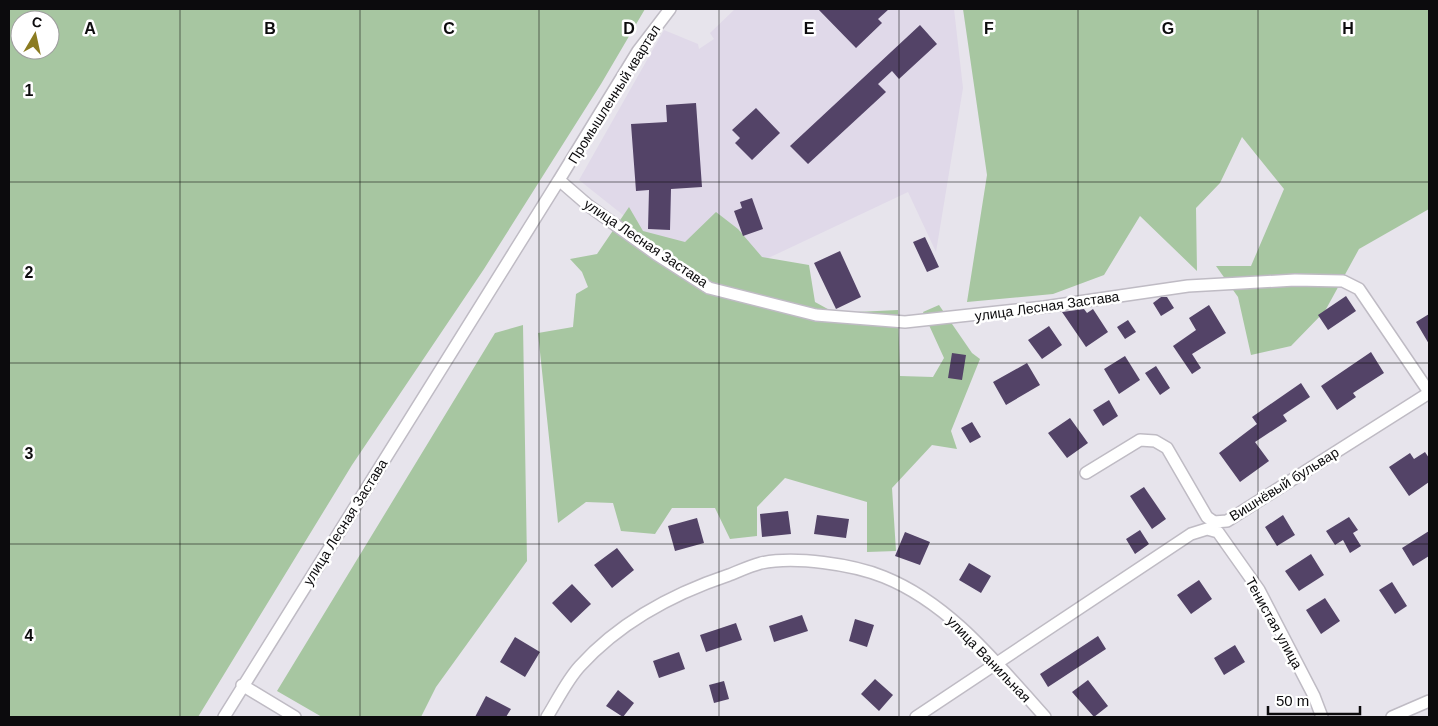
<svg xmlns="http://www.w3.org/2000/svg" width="1438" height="726" font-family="Arial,sans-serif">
  <rect width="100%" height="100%" fill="#e7e4ec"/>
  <path fill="#e0d9e9" d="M735,9h219l9,79 -27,164 -28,-60 -184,87 -57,-29 -88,-70 85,-150 34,14 1,5 15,-10 -4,-6z"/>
  <path fill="#a7c6a1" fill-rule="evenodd" d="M9,9h636l-44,75 -117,185 -132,196 -154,252h-189zM20,20h30v30h-30z
    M963,9h466v200l-70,40 -34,62 -34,35 -40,9 -13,-58 -22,-31h35l33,-77 -42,-52 -22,46 -24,25 1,63 -57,-55 -36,59 -51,19 -86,8 20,-127z
    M629,207l14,24 42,11 31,-30 22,17 24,28 47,8 6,37 20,11 63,-3 2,66 33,1 11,-19 -21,-46 16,-7 33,48 8,6 -29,72 6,18 -25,-4 -40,43 4,63 -29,1v-50l-82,-24 -28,29v29l-27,3 -15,-31h-43l-17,26 -34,-3 -8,-28 -27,-1 -28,21 -20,-190 35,-6 3,-33 12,-7 -6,-15 -12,-13 27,-5z
    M523,325l4,236 -91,126 -15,30h-99l-45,-26 218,-358z"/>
  <path fill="#534367" d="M818,9h71l-11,10 4,4 -26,25z
    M920,25l17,19 -38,35 -7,-8 -14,13 8,8 -78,72 -18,-18z
    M696,103l6,84 -31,2 -1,41 -22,-1 1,-39 -13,1 -5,-67 36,-2 -1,-17z
    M756,108l24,25 -28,27 -17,-17 5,-5 -8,-8z
    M752,198l11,31 -20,7 -9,-25 8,-3 -2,-6z
    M925,237l14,30 -12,5 -14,-30z
    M840,251l21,46 -25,12 -22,-46z
    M1346,296l10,15 -28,19 -10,-15z
    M1161,297h6l7,11 -13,8 -8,-13z
    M1209,305l17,28 -34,21 9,14 -9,6 -19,-28 23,-16 -7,-12z
    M1084,309l3,4 6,-4 15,23 -22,15 -24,-35z
    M1429,314v30l-13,-22z
    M1128,320l8,12 -11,7 -8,-12z
    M1049,326l13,19 -20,14 -14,-19z
    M1371,352l13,21 -31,20 3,4 -19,13 -16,-24z
    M952,353l14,2 -4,25 -14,-2z
    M1125,356l15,24 -21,14 -15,-25z
    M1027,363l13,22 -34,20 -13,-23z
    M1156,366l14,22 -10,7 -15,-22z
    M1301,383l9,14 -27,18 4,6 -32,21 14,19 -29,21 -21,-29 38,-29 -5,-7z
    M1109,400l9,16 -15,10 -10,-16z
    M1070,418l18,25 -21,15 -19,-25z
    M972,422l9,15 -11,6 -9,-15z
    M1425,452l4,6v24l-20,14 -20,-29 21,-14 4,6z
    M1144,487l22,32 -14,10 -22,-33z
    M788,511l3,23 -29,3 -2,-23z
    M817,515l32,4 -3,19 -32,-4z
    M1283,515l12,20 -18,11 -12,-19z
    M1349,517l9,13 -5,3 8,13 -11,7 -7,-13 -8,5 -9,-14z
    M697,518l7,25 -29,8 -7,-25z
    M1140,530l9,14 -14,10 -9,-15z
    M1429,531v25l-16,10 -11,-18z
    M905,532l25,10 -10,23 -25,-9z
    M617,548l17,22 -22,18 -18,-23z
    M1311,554l13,21 -25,16 -14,-20z
    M969,563l22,13 -10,17 -22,-13z
    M1199,580l13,19 -21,15 -14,-19z
    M1392,582l15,24 -12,8 -16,-24z
    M572,584l19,20 -20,19 -19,-20z
    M1325,598l15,23 -19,13 -15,-24z
    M802,615l6,16 -34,11 -5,-16z
    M855,619l19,6 -7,22 -18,-6z
    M736,623l6,17 -36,12 -6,-17z
    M1098,636l8,13 -58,38 -8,-13z
    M515,637l25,15 -15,25 -25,-15z
    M1235,645l10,17 -21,13 -10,-17z
    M679,652l6,17 -26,9 -6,-17z
    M875,679l18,16 -14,16 -18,-17z
    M1088,680l20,26 -14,11 -22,-25z
    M724,681l5,18 -15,4 -5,-18z
    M618,690l16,13 -11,14 -17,-11z
    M486,696l25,13 -5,8h-31z"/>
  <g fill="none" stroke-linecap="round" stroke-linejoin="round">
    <g stroke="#bfbbc4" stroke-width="14">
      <path id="minor" d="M559,180l79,-129 32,-42
        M1086,473l54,-33 15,1 12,7 40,69 7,5 13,-1 202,-128
        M242,685l53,32
        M224,717l335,-537 30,26 67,48 53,34 107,27 89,7 139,-15 144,-21 107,-6 48,1 16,8 70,103
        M547,717c10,-16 20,-37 33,-51 40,-44 92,-72 149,-91 10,-4 21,-9 32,-12 34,-7 91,1 123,14 67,27 114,88 161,140
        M916,717l275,-183 16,-5 11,3 41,58 55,106 8,21
        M1392,717l37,-16"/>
    </g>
    <use href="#minor" stroke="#fff" stroke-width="11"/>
  </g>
  <path fill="none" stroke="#0c0b0d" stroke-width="1" stroke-opacity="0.55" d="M180,9v708M360,9v708M539,9v708M719,9v708M899,9v708M1078,9v708M1258,9v708M9,182h1420M9,363h1420M9,544h1420"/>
  <g text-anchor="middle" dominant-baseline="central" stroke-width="5" stroke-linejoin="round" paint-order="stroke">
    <g font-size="14" fill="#0c0b0d" stroke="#fff">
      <text transform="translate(614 94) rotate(-58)">Промышленный квартал</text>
      <text transform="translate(646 243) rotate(34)">улица Лесная Застава</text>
      <text transform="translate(1047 306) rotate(-8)">улица Лесная Застава</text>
      <text transform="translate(1284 484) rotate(-32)">Вишнёвый бульвар</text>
      <text transform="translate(345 522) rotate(-58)">улица Лесная Застава</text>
      <text transform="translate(1274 623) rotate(61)">Тенистая улица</text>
      <text transform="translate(989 659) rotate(46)">улица Ванильная</text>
    </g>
  </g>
  <g font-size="16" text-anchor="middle" font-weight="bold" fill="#0c0b0d" stroke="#fff" stroke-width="5" stroke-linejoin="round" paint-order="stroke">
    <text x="90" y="34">A</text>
    <text x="270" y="34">B</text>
    <text x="449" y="34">C</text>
    <text x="629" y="34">D</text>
    <text x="809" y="34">E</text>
    <text x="989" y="34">F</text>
    <text x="1168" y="34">G</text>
    <text x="1348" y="34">H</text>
    <text x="29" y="96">1</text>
    <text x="29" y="278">2</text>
    <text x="29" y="459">3</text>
    <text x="29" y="641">4</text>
  </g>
  <rect width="1438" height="726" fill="none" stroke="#0c0b0d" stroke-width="20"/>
  <g transform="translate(35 35) rotate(9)"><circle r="24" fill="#ffffff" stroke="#9e9d9e"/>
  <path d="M0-4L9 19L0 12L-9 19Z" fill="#8b7b21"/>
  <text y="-8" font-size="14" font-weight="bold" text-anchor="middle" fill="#0c0b0d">С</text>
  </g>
  <path d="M1268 706v8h92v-8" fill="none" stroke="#0c0b0d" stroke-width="2.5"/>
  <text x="1276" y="706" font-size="15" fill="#0c0b0d" stroke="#ffffff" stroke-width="4" paint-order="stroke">50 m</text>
</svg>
